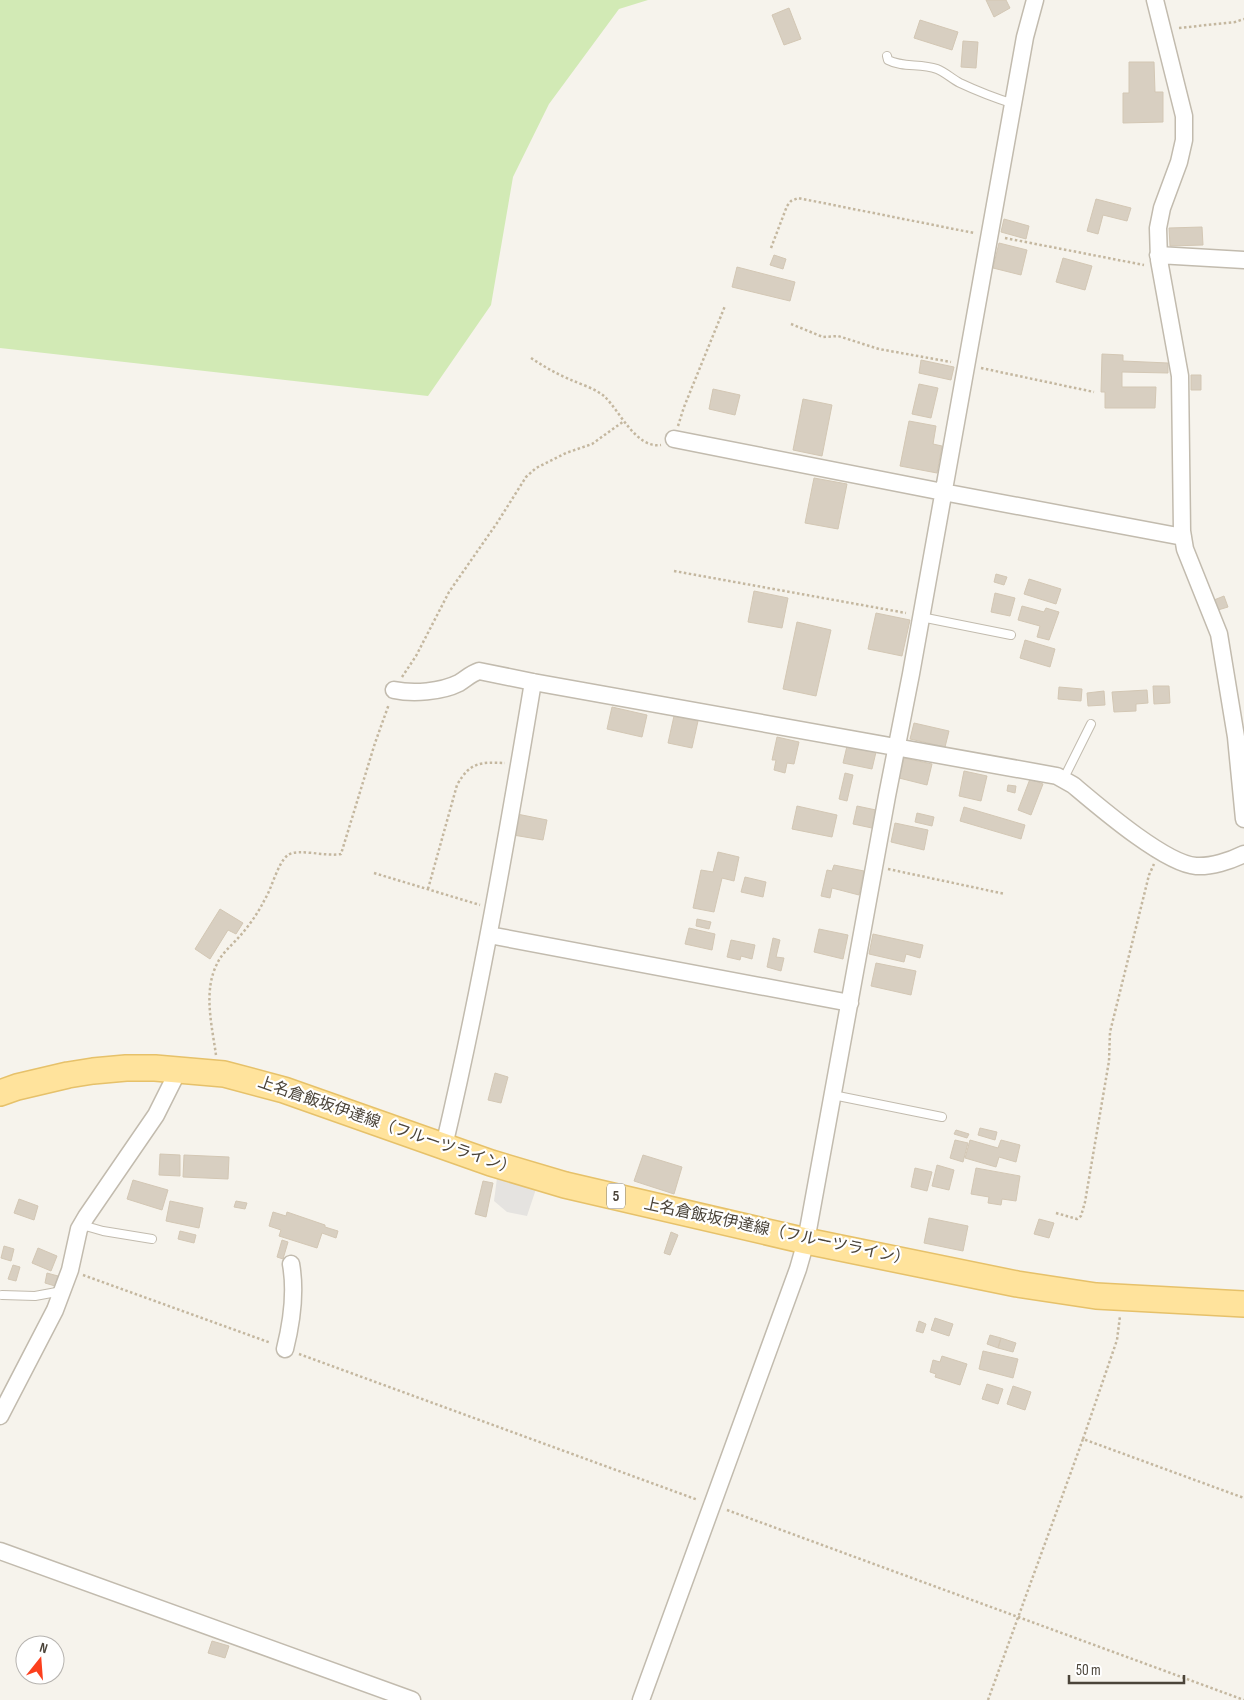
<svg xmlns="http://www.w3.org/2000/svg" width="1244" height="1700" font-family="'Sofia Sans Condensed','Noto Sans JP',sans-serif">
  <rect width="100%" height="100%" fill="#f6f3ec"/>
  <path fill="#d2eab5" d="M0,0h648l-29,9 -70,95 -36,73 -22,128 -63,91 -428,-48z"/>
  <path fill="#e5e3e0" d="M497,1178l39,11 -9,27 -20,-4 -13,-11z"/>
  <path fill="#d8cfc1" stroke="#d3c7b4" d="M986,0h20l4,8 -16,9z
    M789,8l12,31 -17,6 -12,-30z
    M920,20l38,12 -6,18 -38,-12z
    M963,41l15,1 -2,26 -15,-1z
    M1129,62h25l1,30h8v30l-40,1v-30h6z
    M1096,199l35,9 -4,13 -24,-6 -5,19 -11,-3z
    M1004,219l25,7 -3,13 -25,-7z
    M1202,227l1,18 -33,1 -1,-18z
    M999,243l28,7 -6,25 -28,-7z
    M774,255l12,4 -3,10 -13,-4z
    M1063,258l29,8 -7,24 -29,-8z
    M737,267l58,15 -5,19 -58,-14z
    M1102,354l21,1v6l45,2v10l-46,-1v15h34l-1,21h-50v-16h-4z
    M921,360l33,7 -3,13 -32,-7z
    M1191,375h10v15h-10z
    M919,384l19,4 -7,30 -19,-4z
    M713,389l27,6 -5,20 -26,-6z
    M803,399l29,6 -10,51 -29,-6z
    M909,421l27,5 -3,18 9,2 -5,27 -37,-7z
    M814,478l33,6 -9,45 -33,-6z
    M996,574l11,3 -3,8 -10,-3z
    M1029,579l32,10 -5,15 -32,-10z
    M754,591l34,7 -6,30 -34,-6z
    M995,593l20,5 -5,18 -19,-4z
    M1224,596l4,11 -10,3 -4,-10z
    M1022,606l22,6 2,-4 13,4 -10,28 -12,-3 3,-11 -22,-6z
    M876,613l34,7 -8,36 -34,-7z
    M797,622l34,8 -15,66 -33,-7z
    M1025,640l30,9 -5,18 -30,-9z
    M1153,686h16l1,17 -16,1z
    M1059,687l23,2 -1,12 -23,-2z
    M1147,690l1,13 -12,1v7l-22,1 -2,-20z
    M1104,691l1,14 -17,1 -1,-13z
    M612,707l35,8 -5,22 -35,-8z
    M674,716l24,5 -6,27 -24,-5z
    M914,723l35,8 -4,16 -35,-8z
    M777,737l22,5 -5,22 -7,-1 -2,10 -11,-3 2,-10h-4z
    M847,746l29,6 -4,17 -29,-6z
    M904,758l28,6 -5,21 -28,-7z
    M964,771l23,5 -6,25 -22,-5z
    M845,773l8,2 -6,26 -8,-2z
    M1030,779l13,5 -12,31 -13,-5z
    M1008,785l8,1 -1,7 -8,-2z
    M797,806l40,9 -5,22 -40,-8z
    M857,806l19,4 -4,18 -19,-4z
    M964,807l61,18 -4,14 -61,-18z
    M917,813l17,4 -2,9 -17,-4z
    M517,814l30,6 -4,20 -30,-5z
    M895,823l33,7 -4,20 -33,-8z
    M718,852l21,5 -5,24 -12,-3 -8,34 -21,-4 8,-38 12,2z
    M834,865l30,6 -5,24 -27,-7 -2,10 -9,-2 6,-26 5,1z
    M745,877l21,5 -3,15 -22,-5z
    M220,909l23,14 -7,11 -8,-4 -18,29 -15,-10z
    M697,919l14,3 -2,7 -13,-3z
    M689,928l26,6 -3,16 -27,-6z
    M819,929l29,6 -5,24 -29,-7z
    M873,934l50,11 -3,13 -14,-4 -2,8 -35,-8z
    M773,938l7,2 -4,17 8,1 -3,13 -14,-4z
    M731,940l24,5 -3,14 -11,-3 -1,4 -13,-3z
    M876,963l40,8 -5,24 -40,-9z
    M495,1073l13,4 -7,26 -13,-3z
    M980,1128l17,4 -2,8 -17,-5z
    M956,1130l13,4 -2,4 -13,-4z
    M955,1140l13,3 -5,19 -13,-4z
    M970,1140l28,8 3,-8 19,5 -4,17 -17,-5 -3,10 -31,-9z
    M160,1154l20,1v21l-21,-1z
    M184,1155l45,2 -1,22 -45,-2z
    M643,1155l39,12 -8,27 -40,-13z
    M937,1165l17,5 -5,20 -17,-4z
    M915,1168l17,4 -5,19 -16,-4z
    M976,1168l44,8 -4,25 -14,-2 -1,6 -13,-2 1,-6 -18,-3z
    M133,1180l35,10 -6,20 -35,-11z
    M483,1181l10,2 -7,34 -11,-3z
    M19,1199l19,7 -4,14 -20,-7z
    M170,1201l33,7 -4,20 -33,-7z
    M236,1201l11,2 -2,6 -11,-2z
    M273,1212l13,4 1,-4 38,13v2l13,4 -2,7 -14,-5 -5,15 -38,-12 2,-6 -12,-4z
    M929,1218l39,8 -5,25 -39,-8z
    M1039,1219l15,4 -5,15 -15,-4z
    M180,1231l16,4 -2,8 -16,-4z
    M671,1232l7,3 -8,20 -6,-2z
    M282,1240l6,2 -5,17 -6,-2z
    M4,1246l10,3 -3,12 -10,-3z
    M38,1248l19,8 -6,15 -19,-8z
    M13,1265l7,2 -4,14 -8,-2z
    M47,1273l11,3 -3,10 -10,-3z
    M935,1318l18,6 -4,12 -18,-6z
    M919,1321l7,3 -3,9 -7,-2z
    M990,1335l11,3 -3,10 -11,-4z
    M1001,1338l15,5 -3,9 -15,-4z
    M983,1351l35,8 -5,19 -34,-9z
    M942,1356l25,8 -7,21 -25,-8 1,-3 -6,-2 3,-12 7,2z
    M987,1384l16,5 -5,15 -16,-5z
    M1013,1386l18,6 -6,18 -18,-6z
    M212,1641l17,5 -4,12 -17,-5z"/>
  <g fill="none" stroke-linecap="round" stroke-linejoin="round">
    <g stroke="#c2bbae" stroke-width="10">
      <path id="lane" d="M887,56l1,4c15,8 32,3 49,9 8,3 15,10 23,14 17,8 35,15 54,21
        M921,617l90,18
        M1063,780l28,-56
        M833,1095l109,22
        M82,1225l21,6 49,8
        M2,1295l33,1 27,-5"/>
    </g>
    <g stroke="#c2bbae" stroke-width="19">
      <path id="street" d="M1155,0l29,116v24l-5,22 -17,46 -4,20 1,32 21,116 2,155 3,18 34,85 17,103 8,82
        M1158,255l86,5
        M674,439l269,53 240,45
        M394,690c19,4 47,2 65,-7 7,-4 11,-9 20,-12l54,11 524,94 16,9c25,21 92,79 123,81 15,1 34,-5 48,-12
        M489,935l361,68
        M444,1146c36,-153 63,-308 89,-464
        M285,1349c7,-28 11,-57 6,-85
        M0,1416l55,-106 15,-40 9,-41 7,-12 70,-102 22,-44
        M0,1551l412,149
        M641,1700l157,-431 8,-28 81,-445 24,-122 114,-637 10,-37"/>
    </g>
    <g stroke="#e6c16a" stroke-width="28">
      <path id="primary" d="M0,1093l17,-6 51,-12 25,-4 33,-3h29l69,6 60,16 207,73 74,22 241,56 211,43 79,12 148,8"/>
    </g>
    <path stroke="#c4b79f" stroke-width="2.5" stroke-dasharray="2.5 2.5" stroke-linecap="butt" d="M1179,28l56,-6 9,-3
      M1005,238l139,27
      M771,248l16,-42 4,-5 7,-3 176,35
      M791,324l32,13 15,-1 41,13 72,13
      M531,358c12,8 24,15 38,21 11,5 25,9 35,17 16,15 32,53 57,49
      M981,368l113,24
      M678,426l6,-19 41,-101
      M674,571l232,42
      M402,677l14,-21 33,-64 48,-69 29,-46 10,-9 30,-15 26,-9 32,-23
      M888,869l117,25
      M374,873l106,32
      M428,889l29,-104c13,-23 23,-23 48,-22
      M216,1055c-4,-29 -13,-64 1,-91 4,-10 15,-19 22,-27 10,-11 19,-24 26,-38 7,-11 13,-37 23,-44 10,-7 38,2 53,-1l34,-111 14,-39
      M1056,1213l21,6 4,-3 4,-14 24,-141 1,-29 39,-157 5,-11
      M83,1275l188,68
      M299,1354l399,146
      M1083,1439l34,-99 3,-24
      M727,1510l517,190
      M988,1700l95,-261 161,59"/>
    <use href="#lane" stroke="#fff" stroke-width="8"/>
    <use href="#street" stroke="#fff" stroke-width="16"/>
    <use href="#primary" stroke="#ffe39c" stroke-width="25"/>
  </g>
  <g text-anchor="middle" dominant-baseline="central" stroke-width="4.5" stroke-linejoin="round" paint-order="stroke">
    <rect fill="#fff" stroke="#817c74" stroke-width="1" x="607" y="1183.5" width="18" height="25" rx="4"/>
    <g font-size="15" font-weight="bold" fill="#4b4439">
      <text x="616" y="1196">5</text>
    </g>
    <g font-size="16" fill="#4b4439" stroke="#fff">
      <text transform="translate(387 1126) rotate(19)">上名倉飯坂伊達線（フルーツライン）</text>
      <text transform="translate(777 1232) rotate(12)">上名倉飯坂伊達線（フルーツライン）</text>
    </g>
  </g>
  <g transform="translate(40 1660) rotate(17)"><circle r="24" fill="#ffffff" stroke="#b7b4b0"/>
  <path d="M0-4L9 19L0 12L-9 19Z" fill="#fc3f1d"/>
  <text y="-8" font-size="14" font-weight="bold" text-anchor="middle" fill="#4b4439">N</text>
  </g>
  <path d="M1069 1675v8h115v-8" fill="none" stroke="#4b4439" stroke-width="2.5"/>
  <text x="1076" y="1675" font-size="15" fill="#4b4439" stroke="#ffffff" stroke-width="4" paint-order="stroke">50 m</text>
</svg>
